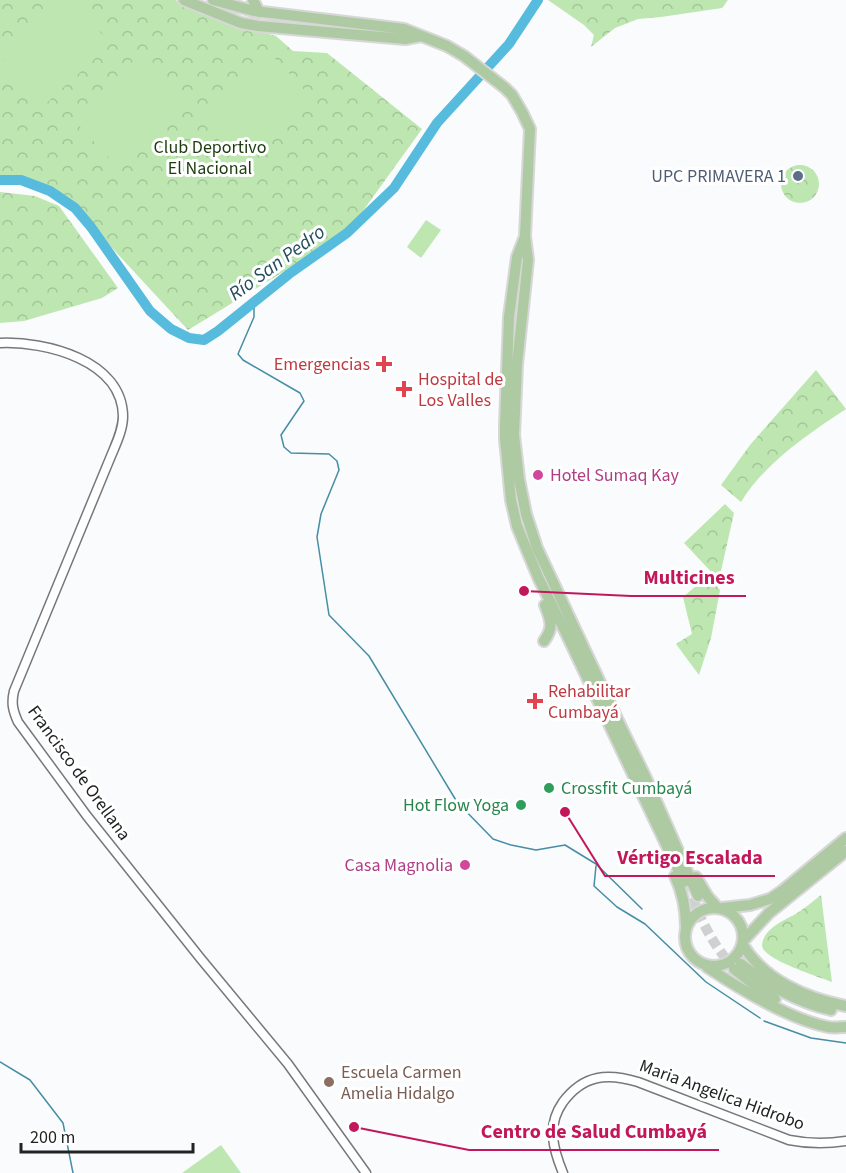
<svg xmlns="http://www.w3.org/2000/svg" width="846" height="1173" font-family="'Source Sans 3',sans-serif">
  <defs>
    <pattern id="forest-crowns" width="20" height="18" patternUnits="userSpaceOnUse" patternTransform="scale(1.5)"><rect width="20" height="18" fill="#bee6b1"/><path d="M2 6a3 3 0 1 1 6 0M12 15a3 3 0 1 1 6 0" fill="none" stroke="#a3c598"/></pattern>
  </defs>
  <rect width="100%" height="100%" fill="#f9fbfc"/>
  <path fill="url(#forest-crowns)" d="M0,0h175l69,28 32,8 17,15 34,2 95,76 -75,104 -159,97 -113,-122 -25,-17 -29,-11h-21z
    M548,0h180l-6,8 -61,9 -23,2 -23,9 -24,19 3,-12 -10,-10z
    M781 184a19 19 0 1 1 38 0a19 19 0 1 1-38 0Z
    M0,192l35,4 24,10 59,82 -16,10 -78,23 -24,2z
    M816,370l30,39c-37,24 -82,55 -105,93l-20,-17 29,-40z
    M725,504l9,9 -15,67 -35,-37z
    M708,576l12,14 -9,48 -12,37 -23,-31 16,-10 -9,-37z
    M821,895l11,87c-12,-5 -68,-22 -70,-36 0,-6 4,-13 8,-16 7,-7 16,-11 24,-15 10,-6 18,-13 27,-20z"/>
  <path fill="#bee6b1" d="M67,0h3l41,44 -71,65 -40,-43v-3z
    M268,51l42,45 -70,66 -43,-45z
    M143,52l42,45 -71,66 -42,-45z
    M426,220l15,10 -20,28 -14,-11z
    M221,1145l20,28h-59z"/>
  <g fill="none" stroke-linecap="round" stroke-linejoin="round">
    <path stroke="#468da5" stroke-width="1.5" d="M254,301v16l-16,37 5,6 57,33 4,8 -23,34 3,12 7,6 38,1 8,7 2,9 -18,44 -4,23 12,78 40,41 88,146 36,37 18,6 25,5 29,-5 31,19 46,45
      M596,866l-2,20 23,21 28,17 61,58 54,36
      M764,1021l47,17 35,5
      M0,1062l30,18 33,43 10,50"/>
    <path stroke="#56bbdd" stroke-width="10" d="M0,180h21l29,11 25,17 16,19 59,84 21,18 18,9 15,2 14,-9 71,-57 58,-41 47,-45 43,-65 72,-79 29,-44"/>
    <path stroke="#ced0d1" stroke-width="10" stroke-dasharray="10 5" stroke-linecap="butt" d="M692,898c12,29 22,47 42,71"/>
    <g stroke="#77787a" stroke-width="11">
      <path id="tertiary" d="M0,343c45,-2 122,17 123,73 0,14 -7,28 -12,40l-97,235c-3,12 -1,20 4,31l69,94 114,143 87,105 78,109
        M563,1173c-5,-12 -9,-23 -10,-36 -1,-13 3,-25 10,-35 21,-28 45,-29 75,-20l151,58c20,4 37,4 57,1"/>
    </g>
    <g stroke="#d7d7d7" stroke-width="14">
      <path id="primary" d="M184,0l57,23 17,3 147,13 16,-3
        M213,0l41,11 150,18 43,17 17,10 41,32 7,7 10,17 8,17 -5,107 3,24 -11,104 -3,71 5,44 7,35 11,34 82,175 26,53 53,120
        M253,0l6,12
        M524,239l-7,18 -8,60 -4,108v14l6,61 6,26 9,22 13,31 27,54 118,249
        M544,641c10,-14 7,-20 1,-36
        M675,876c8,17 11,32 11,51
        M696,877l12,20 10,11
        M685 937a29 29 0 1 1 58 0a29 29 0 1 1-58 0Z
        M722,908l28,-3 20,-6 12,-8 64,-53
        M744,940l25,-27 77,-62
        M743,945c21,35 64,54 103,61
        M741,964c27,21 55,38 90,46
        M707,967c33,22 82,52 121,60 5,1 12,0 18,0
        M734,969l27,21 14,9"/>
    </g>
    <use href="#tertiary" stroke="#fff" stroke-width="8"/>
    <use href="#primary" stroke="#aecaa3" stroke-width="10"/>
  </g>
  <circle fill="#5c6f8a" stroke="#fff" stroke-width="2" cx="798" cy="176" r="6"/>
  <g fill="#e0444e" stroke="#fff" stroke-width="2">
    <path d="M381 355h6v6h6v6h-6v6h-6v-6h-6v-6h6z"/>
    <path d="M401 380h6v6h6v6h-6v6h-6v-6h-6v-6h6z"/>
    <path d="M532 692h6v6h6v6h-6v6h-6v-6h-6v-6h6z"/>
  </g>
  <g fill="#d1479c" stroke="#fff" stroke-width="2">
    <circle cx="538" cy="475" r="6"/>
    <circle cx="465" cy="865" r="6"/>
  </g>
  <g fill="#2e9e5b" stroke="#fff" stroke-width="2">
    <circle cx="549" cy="788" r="6"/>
    <circle cx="521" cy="805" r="6"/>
  </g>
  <circle fill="#8d6e63" stroke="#fff" stroke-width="2" cx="329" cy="1082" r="6"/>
  <g text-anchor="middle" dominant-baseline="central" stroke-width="6" stroke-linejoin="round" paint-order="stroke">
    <g font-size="18" fill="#1c3c0e" stroke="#fff">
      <text x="210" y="147">Club Deportivo<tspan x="210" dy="21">El Nacional</tspan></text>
    </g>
    <g font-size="18" fill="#4e5e75" stroke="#fff" text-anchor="end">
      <text x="786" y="176">UPC PRIMAVERA 1</text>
    </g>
    <g font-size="18" fill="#be3a42" stroke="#fff" text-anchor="start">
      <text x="370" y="364" text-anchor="end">Emergencias</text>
      <text x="418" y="379">Hospital de<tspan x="418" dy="21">Los Valles</tspan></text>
      <text x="548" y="691">Rehabilitar<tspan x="548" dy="21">Cumbayá</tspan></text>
    </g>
    <g font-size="18" fill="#b23c85" stroke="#fff" text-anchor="start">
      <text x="550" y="475">Hotel Sumaq Kay</text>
      <text x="453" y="865" text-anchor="end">Casa Magnolia</text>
    </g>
    <g font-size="18" fill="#222323" stroke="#fff">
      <text transform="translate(79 773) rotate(54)">Francisco de Orellana</text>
      <text transform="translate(722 1095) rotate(20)">Maria Angelica Hidrobo</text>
    </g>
    <g font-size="18" fill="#27864d" stroke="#fff" text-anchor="start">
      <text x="561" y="788">Crossfit Cumbayá</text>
      <text x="509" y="805" text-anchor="end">Hot Flow Yoga</text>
    </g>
    <g font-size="18" fill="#785e54" stroke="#fff" text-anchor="start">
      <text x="341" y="1072">Escuela Carmen<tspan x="341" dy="21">Amelia Hidalgo</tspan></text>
    </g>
    <g font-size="20" font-style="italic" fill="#214d5c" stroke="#fff">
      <text transform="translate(277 263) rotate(-36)">Río San Pedro</text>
    </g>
  </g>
  <path fill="none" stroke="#c2185b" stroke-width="2" d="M524 591L631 596H746M565 812L605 876H775M354 1127L469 1150H719"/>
  <g fill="#c2185b" stroke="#fff" stroke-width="2">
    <circle cx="524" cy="591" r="6"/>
    <circle cx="565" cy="812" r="6"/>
    <circle cx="354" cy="1127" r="6"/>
  </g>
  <g font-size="20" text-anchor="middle" font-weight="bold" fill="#c2185b" stroke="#fff" stroke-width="6" stroke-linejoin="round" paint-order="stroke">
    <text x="689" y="584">Multicines</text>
    <text x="690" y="864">Vértigo Escalada</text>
    <text x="594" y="1138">Centro de Salud Cumbayá</text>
  </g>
  <path d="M21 1143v9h172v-9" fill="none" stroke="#222323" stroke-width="3"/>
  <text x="30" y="1143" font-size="18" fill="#222323" stroke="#ffffff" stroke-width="4.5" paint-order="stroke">200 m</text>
</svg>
